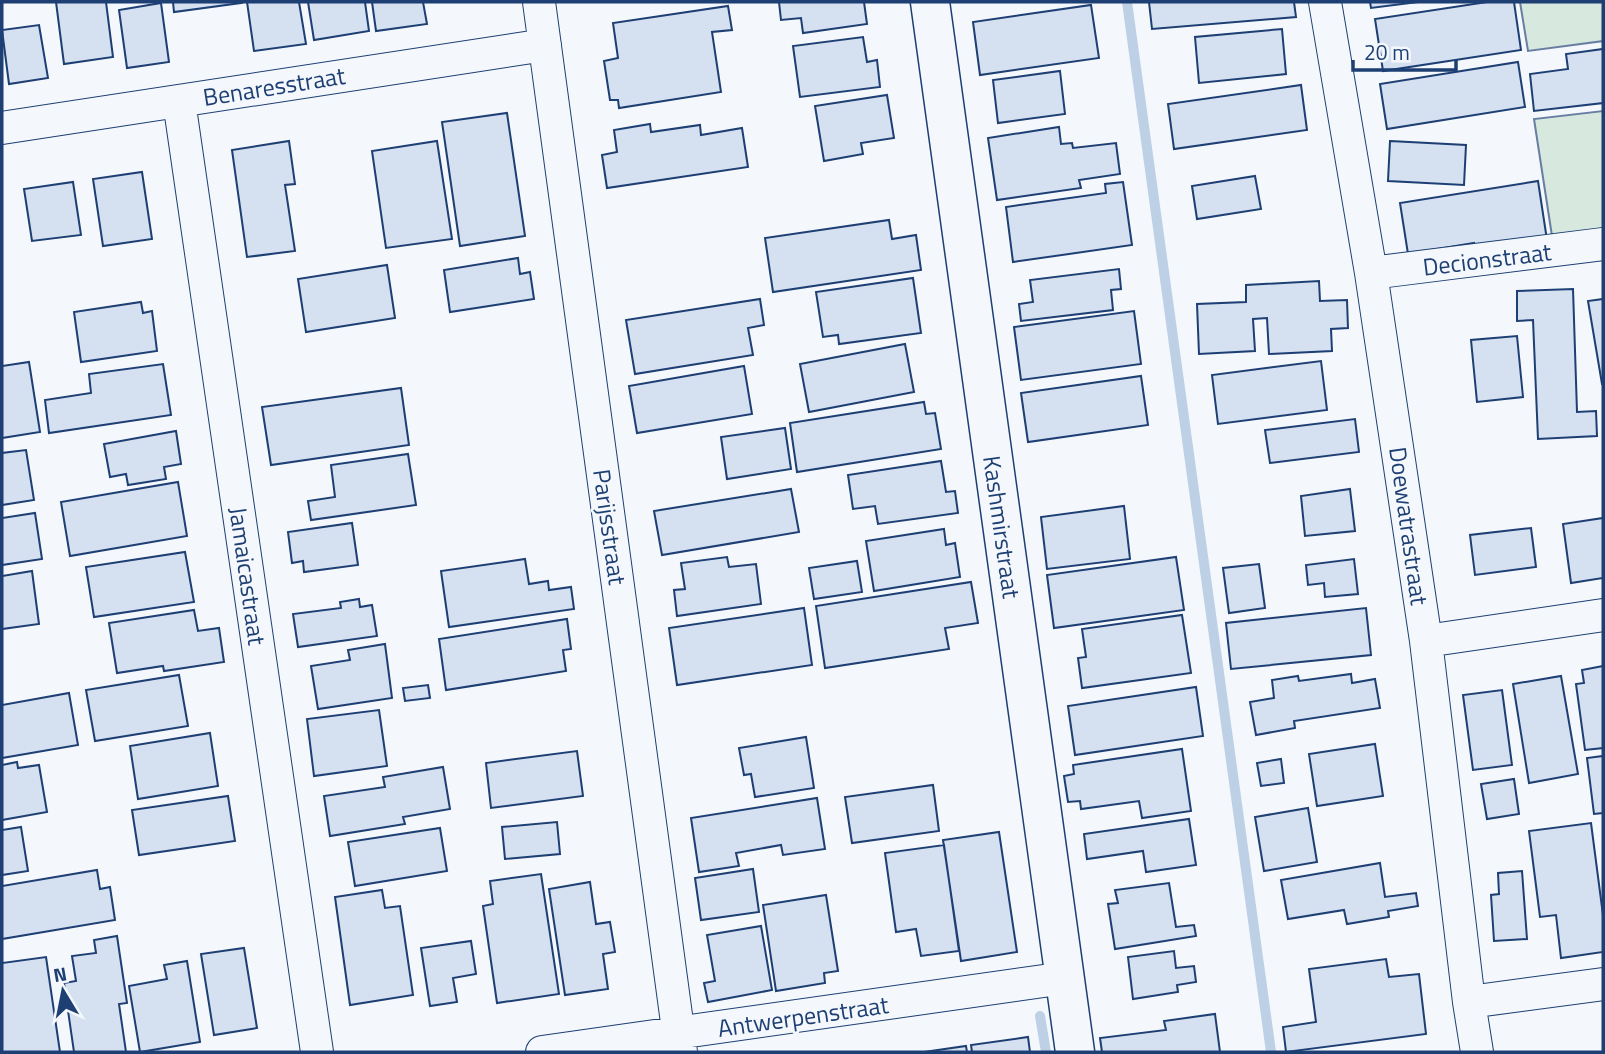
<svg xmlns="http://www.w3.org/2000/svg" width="1605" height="1054" font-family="'Titillium Web',sans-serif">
  <rect width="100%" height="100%" fill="#f4f7fb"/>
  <path fill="#d7e8df" stroke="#687fa3" stroke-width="2" d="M1520,2h83v39l-75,10z
    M1603,111v131l-49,7 -20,-130z"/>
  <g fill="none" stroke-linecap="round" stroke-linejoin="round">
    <path stroke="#bed0e5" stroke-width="10" d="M1127,2l144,1050
      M1040,1016l6,36"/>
  </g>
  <path fill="#d5e0f0" stroke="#1d3f73" stroke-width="2" d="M56,2h50l7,55 -49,7z
    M173,2h67l1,1 -67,9z
    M247,2h52l7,42 -52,7z
    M308,2h57l4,29 -55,9z
    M372,2h51l4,22 -51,7z
    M779,2h85l3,22 -64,9 -2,-15 -20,2z
    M1149,2h145l2,15 -144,12z
    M1370,2h48l-47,6z
    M1487,2h27l7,48 -138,21 -8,-52z
    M161,3l8,59 -42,6 -8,-58z
    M1091,5l8,53 -119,17 -7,-53z
    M728,6l4,24 -20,2 9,60 -102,16 -1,-8h-8l-6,-39 14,-3 -5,-35z
    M39,25l9,53 -39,6 -7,-54z
    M1282,29l4,45 -87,9 -4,-46z
    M863,37l4,25 10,-2 3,27 -80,10 -7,-51z
    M1603,49v54l-69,8 -4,-37 38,-5 -2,-15z
    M1518,62l7,45 -138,22 -7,-45z
    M1060,71l5,43 -67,9 -5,-43z
    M1301,85l6,45 -133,19 -6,-45z
    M887,95l7,43 -33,5 2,11 -39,7 -9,-55z
    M507,113l18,123 -65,10 -18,-124z
    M650,124l1,8 49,-7 1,10 41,-7 6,39 -141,21 -5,-33 15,-3 -3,-22z
    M1059,127l2,17 11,-1 1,5 43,-5 4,31 -41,6 2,8 -84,12 -9,-62z
    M289,141l6,43 -10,1 10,66 -48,6 -15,-107z
    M437,141l15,98 -66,9 -14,-97z
    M1390,141l76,4 -2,40 -76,-4z
    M142,172l10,67 -49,7 -10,-67z
    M1255,176l6,33 -64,10 -5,-33z
    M1538,181l9,59 -72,11 -1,-8 -66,11 -8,-51z
    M73,182l8,53 -49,6 -8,-52z
    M1123,182l9,63 -119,17 -7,-55 100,-14 -1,-9z
    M889,220l3,19 24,-4 5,35 -148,22 -8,-54z
    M518,258l2,16 10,-2 4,27 -84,13 -6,-42z
    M387,265l8,53 -89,14 -8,-53z
    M1119,269l2,20 -10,1 2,20 -92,11 -2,-17 14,-2 -3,-22z
    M913,278l8,55 -82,11 -1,-9 -15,2 -7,-45z
    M1319,281l1,20 27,-1 1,28 -17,1 1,22 -63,3 -2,-36 -14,1 2,32 -56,3 -2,-50 49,-2v-17z
    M1573,289l4,123 19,-1 1,25 -59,3 -5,-119 -16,1v-30z
    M760,299l4,26 -16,3 5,27 -118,19 -9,-54z
    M1603,299v85h-1l-14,-83z
    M141,302l2,11 9,-2 5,40 -76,11 -7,-50z
    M1134,311l7,53 -120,16 -7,-53z
    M1517,336l6,61 -46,5 -6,-62z
    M905,344l9,48 -105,20 -9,-48z
    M1321,361l6,49 -109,14 -6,-49z
    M29,362l11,70 -38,6v-72z
    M163,364l8,51 -122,18 -4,-33 46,-7 -2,-19z
    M744,366l8,48 -115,19 -8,-47z
    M1141,376l7,49 -120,17 -7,-49z
    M401,388l8,57 -138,20 -9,-58z
    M924,402l2,12 9,-1 6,36 -144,23 -7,-49z
    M1355,419l4,33 -89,11 -5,-33z
    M785,428l6,41 -64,10 -6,-42z
    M176,431l5,33 -17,3 2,12 -38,6 -2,-11 -16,3 -6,-33z
    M26,450l8,50 -32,5v-52z
    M408,454l8,51 -105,15 -3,-19 27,-4 -4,-32z
    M941,461l5,31 9,-1 3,22 -80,11 -3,-18 -22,3 -5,-34z
    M178,482l9,54 -117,20 -9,-54z
    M791,489l8,43 -137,23 -8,-44z
    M1350,489l5,42 -50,5 -4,-40z
    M1124,506l6,53 -83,10 -6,-52z
    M35,513l7,46 -40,6v-47z
    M1603,518v60l-32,5 -8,-59z
    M352,523l6,42 -54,7 -1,-11 -11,2 -4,-31z
    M1531,528l5,39 -61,8 -5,-40z
    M944,529l2,16 9,-2 5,34 -86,14 -8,-50z
    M185,552l9,50 -100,15 -8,-50z
    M727,557l2,10 27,-3 5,40 -84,12 -3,-26 11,-1 -4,-26z
    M1176,557l8,53 -130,18 -7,-53z
    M525,559l4,25 19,-3 1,9 22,-3 3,22 -125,18 -8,-56z
    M1354,559l4,35 -33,3 -1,-14 -16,2 -2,-20z
    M857,561l5,31 -48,7 -5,-31z
    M1259,564l6,44 -36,5 -6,-45z
    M32,571l7,53 -37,5v-53z
    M971,582l7,41 -33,5 4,21 -124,19 -9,-62z
    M359,599l1,8 12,-2 5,31 -79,11 -5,-33 48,-6 -1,-6z
    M804,608l8,57 -135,20 -8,-57z
    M1366,608l5,47 -140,14 -5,-46z
    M194,610l4,21 21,-3 5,34 -60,9 -1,-5 -46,7 -8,-50z
    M1182,615l9,58 -109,15 -4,-30 8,-1 -4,-28z
    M567,619l4,30 -8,1 3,21 -120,19 -7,-51z
    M385,644l7,54 -74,11 -7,-43 39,-6 -2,-10z
    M1603,666v82l-18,2 -9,-66 8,-1 -2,-13z
    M1351,674l1,9 23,-4 5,29 -86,13 1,7 -39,7 -6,-33 24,-4 -2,-18 26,-4 1,5z
    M179,675l9,51 -93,15 -9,-51z
    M1561,676l17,98 -49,9 -16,-99z
    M428,685l2,13 -25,3 -2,-13z
    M1196,687l7,49 -128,19 -7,-49z
    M1502,690l10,75 -39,5 -10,-75z
    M69,693l9,52 -76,13v-53z
    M379,710l8,56 -73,10 -7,-57z
    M210,733l8,53 -80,13 -8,-53z
    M806,737l8,51 -59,9 -4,-23 -7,1 -5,-27z
    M1375,744l8,52 -66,10 -8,-52z
    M1182,749l9,62 -49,7 -3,-17 -58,8 -1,-8 -12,1 -4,-26 10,-2 -1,-9z
    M577,751l6,45 -92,12 -5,-45z
    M1603,756v57l-9,1 -7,-56z
    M1281,759l3,24 -23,3 -4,-23z
    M17,762l1,6 21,-3 8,47 -45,8v-55z
    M443,767l7,42 -47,8 2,7 -75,12 -6,-40 61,-9 -2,-10z
    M1514,779l5,35 -32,5 -6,-35z
    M933,785l6,46 -87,12 -7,-46z
    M228,796l7,45 -96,14 -7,-45z
    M817,798l8,51 -42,6 -2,-10 -45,8 3,13 -40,6 -8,-54z
    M1308,808l9,54 -53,9 -9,-54z
    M1189,819l7,46 -50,7 -3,-21 -56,8 -3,-25z
    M557,822l3,32 -55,5 -3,-32z
    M1591,823l12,92v37l-42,6 -5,-43 -16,2 -11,-86z
    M21,827l7,44 -26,4v-45z
    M440,828l7,43 -92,15 -7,-44z
    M999,832l18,120 -56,9 -18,-121z
    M944,845l15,106 -38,5 -5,-27 -20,3 -11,-79z
    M1380,863l5,34 31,-4 2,13 -30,5 1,6 -42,7 -3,-14 -56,9 -7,-39z
    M753,869l6,43 -58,8 -6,-42z
    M97,870l3,19 10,-2 5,33 -113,19v-53z
    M1522,871l5,68 -33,2 -3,-46 8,-1 -1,-21z
    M541,874l18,120 -62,9 -14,-97 10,-2 -3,-23z
    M590,882l6,42 14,-2 5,30 -12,2 5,35 -43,6 -16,-106z
    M1169,883l7,44 18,-2 2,11 -81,13 -7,-45 10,-1 -3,-13z
    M382,890l3,18 15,-2 13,89 -63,10 -15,-108z
    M826,895l12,76 -14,2 1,10 -49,8 -13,-86z
    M761,926l11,64 -64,12 -4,-19 11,-2 -8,-46z
    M117,936l10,67 -8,1 7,48h-52l-10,-69 12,-2 -4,-25 24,-3 -2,-13z
    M471,941l5,33 -23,4 4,24 -27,4 -9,-58z
    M244,948l13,80 -43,7 -13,-81z
    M1174,951l2,17 18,-2 2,16 -19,3 1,7 -45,7 -5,-42z
    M46,957l14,95h-58v-89z
    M1386,959l3,18 30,-3 7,60 -140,18 -3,-25 33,-5 -7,-53z
    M187,961l13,81 -60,10 -11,-66 38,-7 -3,-14z
    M1215,1014l5,38h-118l-2,-14 66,-8 -2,-9z
    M1028,1037l2,15h-58l-1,-7z
    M966,1046l1,6h-43z"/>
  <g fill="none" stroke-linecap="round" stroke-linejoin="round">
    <g stroke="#1d3f73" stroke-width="34">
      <path id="minor" d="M539,2l142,1050
        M1325,2l46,271 55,368 43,361 8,50
        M179,101l138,951
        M2,128l543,-83
        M1371,273l232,-29
        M1426,641l177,-26
        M1469,1002l134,-18
        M542,1052l523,-74"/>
    </g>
    <g stroke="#1d3f73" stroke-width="41">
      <path id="tertiary" d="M930,2l145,1050"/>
    </g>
    <use href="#minor" stroke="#f4f7fb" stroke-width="32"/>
    <use href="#tertiary" stroke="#f4f7fb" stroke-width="38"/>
  </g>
  <g text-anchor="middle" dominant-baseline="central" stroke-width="5" stroke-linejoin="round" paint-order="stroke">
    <g font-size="24" fill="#1d3f73" stroke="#f4f7fb">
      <text transform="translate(274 86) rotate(-9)">Benaresstraat</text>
      <text transform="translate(1487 259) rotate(-7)">Decionstraat</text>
      <text transform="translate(1409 526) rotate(82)">Doewatrastraat</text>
      <text transform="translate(610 527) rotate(82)">Parijsstraat</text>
      <text transform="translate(1002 527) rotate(82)">Kashmirstraat</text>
      <text transform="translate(248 576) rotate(82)">Jamaicastraat</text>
      <text transform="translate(803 1016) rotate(-8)">Antwerpenstraat</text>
    </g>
  </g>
  <rect width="1605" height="1054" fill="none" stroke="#1d3f73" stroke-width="7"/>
  <g transform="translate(63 991) rotate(350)" stroke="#f4f7fb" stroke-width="5" paint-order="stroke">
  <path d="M0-5L12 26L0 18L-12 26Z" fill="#1d3f73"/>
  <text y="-10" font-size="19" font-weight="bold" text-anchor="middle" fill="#1d3f73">N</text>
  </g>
  <path d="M1353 60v10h103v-10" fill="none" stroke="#1d3f73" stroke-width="3.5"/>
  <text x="1364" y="60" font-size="21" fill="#1d3f73" stroke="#f4f7fb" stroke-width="5" paint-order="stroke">20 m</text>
</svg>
